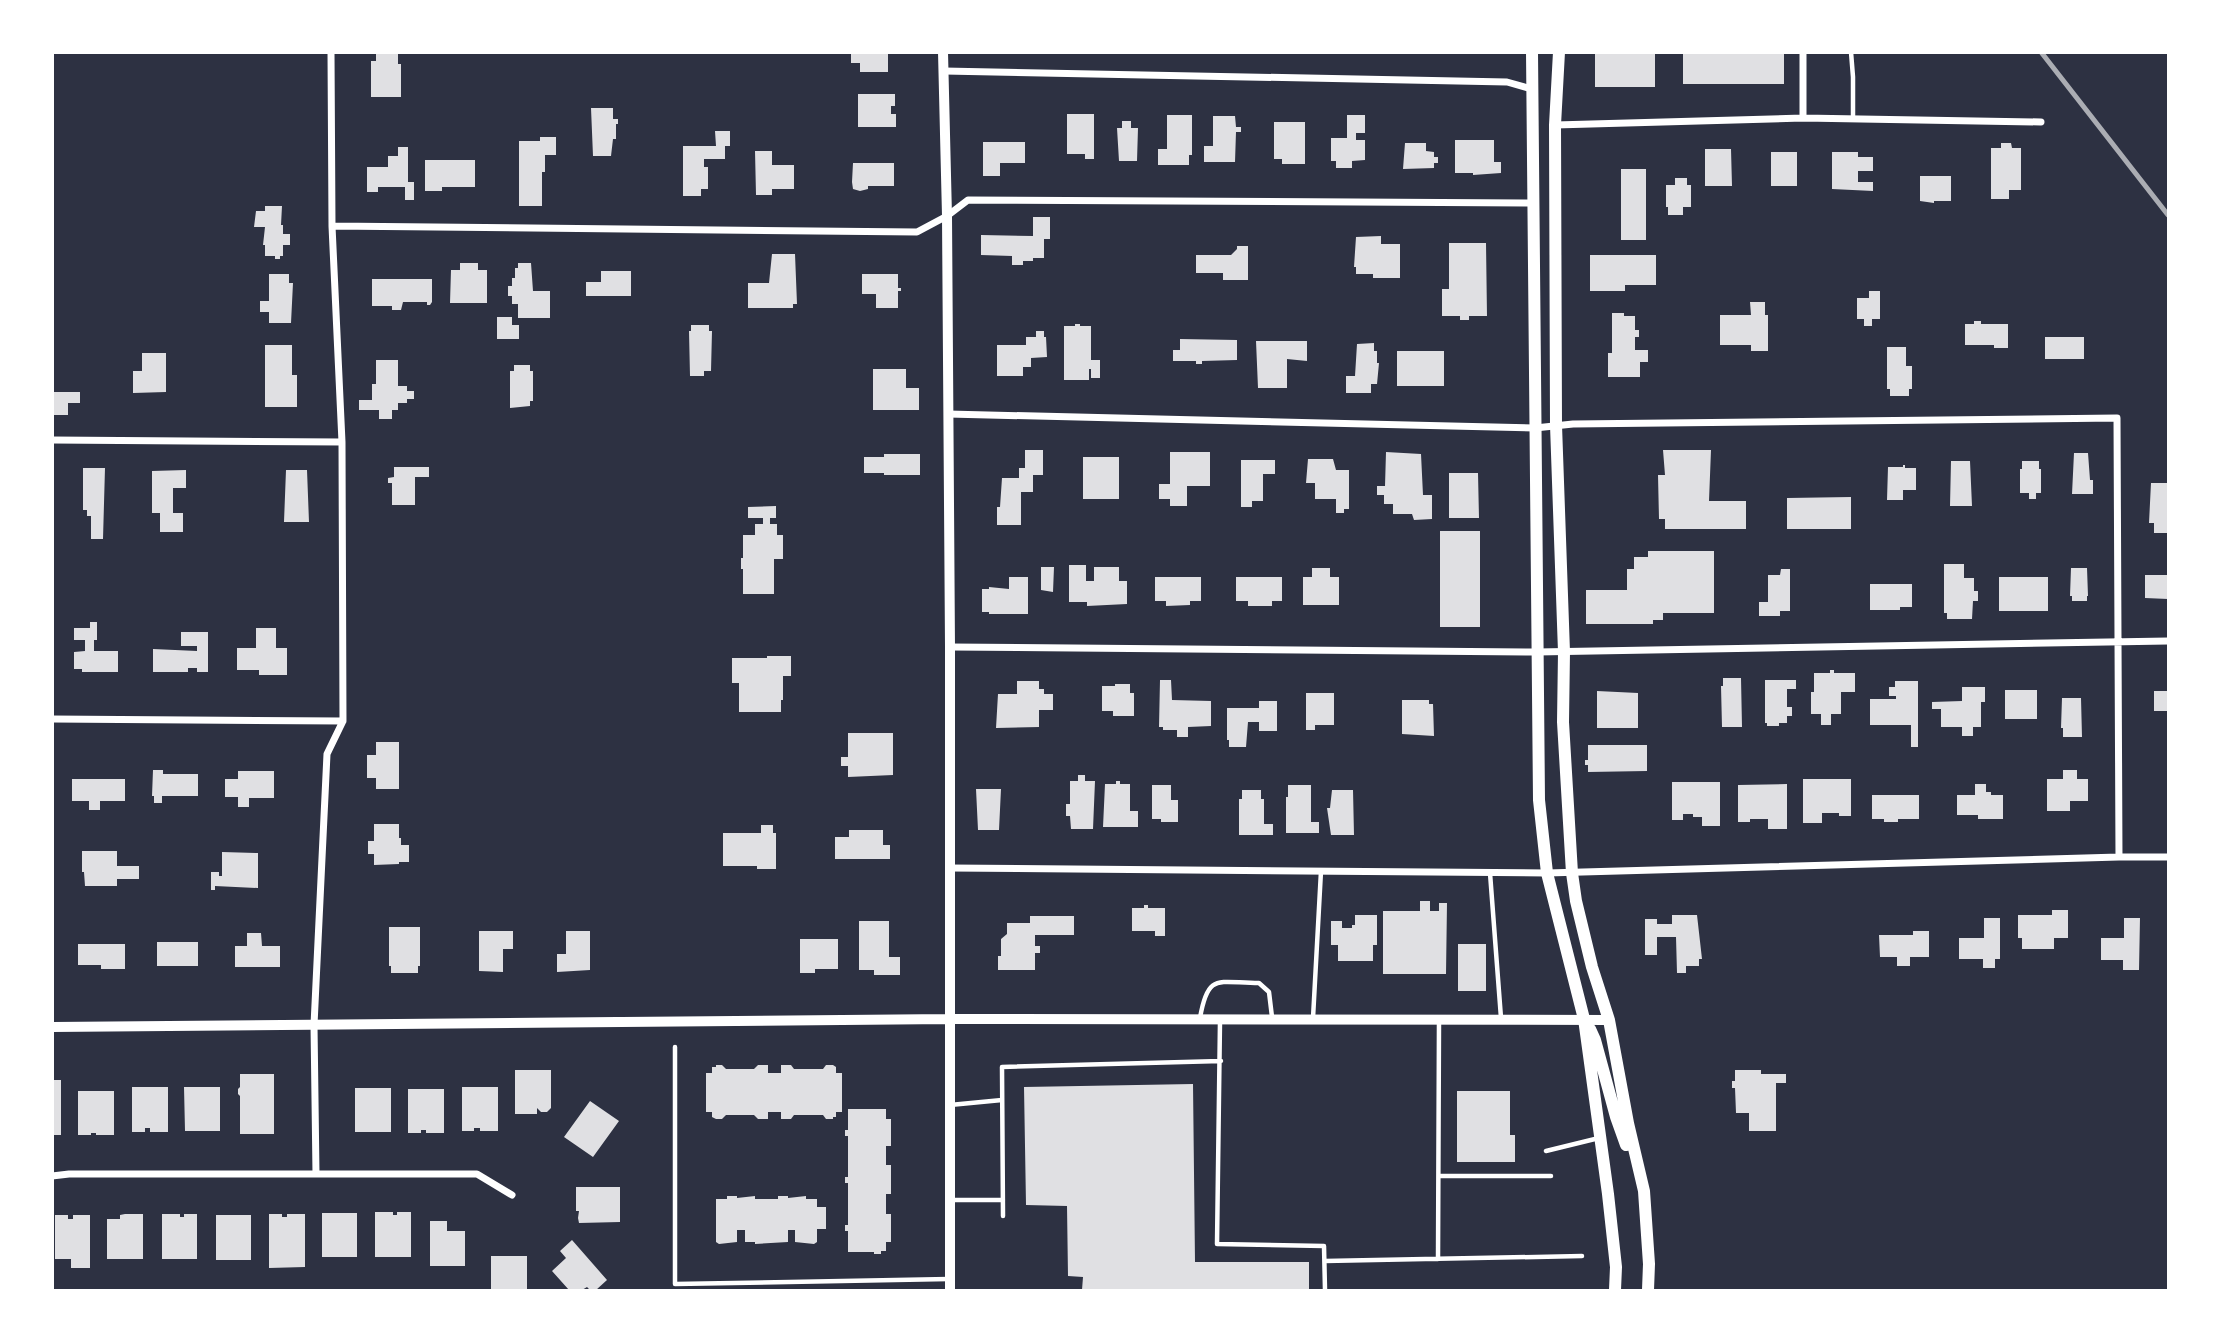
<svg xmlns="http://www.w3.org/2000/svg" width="2221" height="1343" font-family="'PT Serif',serif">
  <rect width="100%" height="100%" fill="#2d3142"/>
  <path fill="#e0e0e3" d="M376,52h22v12h3v33h-30v-36h5z
    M851,52h37v20h-28v-9h-9z
    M1595,52h60v35h-60z
    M1683,52h101v32h-101z
    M858,94h37v12h-4v8h5v13h-38z
    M591,108h22v11h5v5h-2v15h-3l-2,17h-18z
    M1067,114h27v45h-9v-5h-18z
    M1167,115h25v40h-3v10h-31v-16h9z
    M1347,115h18v18h-9v7h9v20l-13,1v7h-16v-7h-5v-23h16z
    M1213,116h22l1,11h5v5h-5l-1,30h-31v-16h9z
    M1122,121h9v7h7l-1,33h-18l-2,-33h5z
    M1274,122h31v42h-23v-5h-8z
    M715,131h15v15h-5v13h-21v8h4v22h-7v7h-18v-50h33z
    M540,137h16v18h-11v17h-3v34h-23v-65h21z
    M1455,140h39v22h7v11l-28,2v-2h-18z
    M983,142h42v21h-25v13h-17z
    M1405,143h21v8l8,1v5h4v6h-4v5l-31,1z
    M2001,143h10l1,5h9v42h-12v9h-18v-51h10z
    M398,147h10v35h6v18h-9v-13h-27v5h-11v-25h21v-11h10z
    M1705,149h26l1,37h-27z
    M755,151h17v14h22v24h-22v6h-16z
    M1771,152h26v34h-26z
    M1832,152h26v5h15v14h-15v11h15v9l-41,-2z
    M425,160h50v27h-33v4h-17z
    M853,163h41v23h-26v3l-8,2 -7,-2 -1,-7z
    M1621,169h25v71h-25z
    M1920,176h31v25h-17v2l-14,-2z
    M1675,178h12v7h4v22h-8v8h-15v-8h-2v-22h9z
    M265,206h17l-1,19h2v9h7v11h-7v11h-3v3h-5v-3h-10v-11h-2l2,-18h-11l2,-16h9z
    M1033,217h17v22h-6v19h-11v3h-10v4h-11v-9l-31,-1v-20l52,1z
    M1381,236v8h19v34h-27v-4h-17v-7h-2l2,-30z
    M1449,243h37l1,73h-18v4h-9v-4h-18v-27h7z
    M1237,246h11v34h-25v-7h-27v-18h35l6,-6z
    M772,254h23l2,50h-4v4h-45v-25h21z
    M1590,255h66v30h-31v6h-35z
    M460,263h18v7h9v33h-37l1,-33h9z
    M518,263h13l2,28h17v27h-32v-14h-6v-8h-4v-10h4v-8h3v-10h3z
    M601,271h30v25h-45v-14h15z
    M269,274h20v9h4l-2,40h-22v-11h-9v-11h9z
    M862,274h36v14h3v3h-3v17h-22v-14h-14z
    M372,279h60v23l-2,3h-3v-3h-24l-2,8h-9v-4h-20z
    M1869,291h11v28h-8v7h-8v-7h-7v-21h12z
    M1750,302h15v13h3v36h-17v-6h-31v-30h31z
    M1612,313h12v3h11v14h4v7h-4v13h13v12h-8v15h-32v-24h4z
    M497,317h15v8h7v14h-22z
    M1974,321h7v3h27v24h-14v-3h-29v-21h9z
    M1075,324h5v2h11v34h9v18h-9v-9h-2v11h-25v-54h11z
    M691,325h18v6h3l-1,40h-7v5h-14l-1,-45h2z
    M1036,331h8v6h2l1,20 -16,1v9h-8v9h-26v-31h29v-8h10z
    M2045,337h39v22h-39z
    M1180,339l57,1v20l-35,1v3h-6v-3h-23v-11h7z
    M1256,341h51v20l-20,-2v29h-29z
    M1374,343v8h3v12h2l-2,21h-6v9h-25v-17h9l2,-32z
    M265,345h27v30h5v32h-32z
    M1887,347h19v19h6v23h-3v7h-19v-7h-3z
    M1397,351h47v35h-47z
    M142,353h24v39l-33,1v-22h9z
    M376,360h22v26h9v5h7v8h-7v4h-9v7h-6v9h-13v-9h-20v-10h13v-16h4z
    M514,365h16v6h3v30h-3v5l-20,2v-37h4z
    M873,369h33v19h13v22h-46z
    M52,392h28v11h-12v12h-16z
    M1025,450h18v25h-10v17h-12v33h-24v-18h3l2,-29h17v-10h6z
    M1663,450h48l-2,51h37v28h-81v-10h-6l-1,-44h7z
    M1170,452h40v34h-23v20h-17v-7h-11v-15h11z
    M1386,452l35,2 2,41h9v24l-18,1 -2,-6h-19v-10h-9v-9h-7v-9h8z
    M2074,453h14l2,27h3v14h-21z
    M884,454h36v21h-36v-2h-20v-16h20z
    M1083,457h36v42h-36z
    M1308,459h25l3,11h13v39h-5v4h-8v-14h-21v-16h-9z
    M1241,460h34v14h-12v27h-11v6h-11z
    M1951,461h19l2,45h-22z
    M2022,461h17v8h2v24h-5v6h-7v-6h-9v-24h2z
    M1903,465h2v3h11v22h-13v10h-16l1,-33h15z
    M394,467h35v10h-14v28h-23v-22h-4v-5l6,-1z
    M83,468h22l-2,71h-12v-23h-4v-6h-4z
    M186,470v18h-13v25h10v19h-23v-19h-8v-42z
    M286,470h21l2,52h-25z
    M1449,473h29l1,45h-30z
    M2151,483h17v50h-14v-10h-5z
    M1851,497v32h-64v-31z
    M776,506v12h-6v6h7v11h6v24h-9v35h-31v-25h-2v-11h2v-23h12v-11h8v-6h-15v-11z
    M1440,531h40v96h-40z
    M1648,551h66v62h-51v7h-10v4h-67v-34h41v-21h7v-12h14z
    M1944,564h20v14h10v13h4v10h-5l-1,18h-25v-6h-3z
    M1069,565h17v16h8v-14h25v14h8v23l-40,2v-4h-18z
    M1041,567h13l-1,25 -12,-2z
    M1312,568h18v9h9v28h-36v-28h9z
    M2071,568h16l1,28h-1v5h-15v-5h-2z
    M1781,569h9v42h-10v5h-21v-14h9v-27h12z
    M2145,575h23v24l-23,-1z
    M1009,577h19v37h-39v-2h-7v-23h7v-2l20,2z
    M1155,577h46v24h-11v4l-24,1v-5h-11z
    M1236,577h46v24h-10v5h-24v-5h-12z
    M1999,577h49v34h-49z
    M1870,584h42v23h-12v3h-30z
    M90,622h7v18h-3v11h24v21h-36v-3h-8v-17l11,-1v-11h-11v-12h16z
    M256,628h20v20h11v27h-28v-5h-22v-22h19z
    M181,632h27v40h-11v-4h-9v4h-35v-23l44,2v-5h-16z
    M767,656h24v20h-8v24h-2v12h-42v-29h-7v-25h35z
    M1830,670h4v3h21v19h-14v22h-10v11h-10v-11h-10v-22h3v-19h16z
    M1723,678h18l1,49h-20l-1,-41h2z
    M1160,680h11l1,20 39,1v25l-23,1v10h-11v-7h-14v-3h-4z
    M1765,680h31v9h-9v18h5v9h-5v7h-8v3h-12v-3h-2z
    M1017,681h22v8h5v5h9v16h-14v17l-43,1 2,-34h19z
    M1895,681h23v66h-7v-22h-41v-26h26v-3h-7v-9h6z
    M1115,684h15v9h4v23h-21v-5h-11v-25h13z
    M1962,687h23v15h-4v25h-8v9h-11v-9h-21v-18h-9v-7l30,-1z
    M2005,690h32v29h-32z
    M1597,691l41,2v35h-41z
    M2154,691h14v20h-14z
    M1306,693h28v32h-19v5h-9z
    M2062,698h19l1,39h-19v-9h-2z
    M1402,700h27v4h4l1,32 -32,-2z
    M1259,701h18v30h-18v-9h-11l-2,25h-17v-7h-2v-32h32z
    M848,733h45v42l-45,2v-11h-7v-9h7z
    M376,742h23v47h-23v-11h-9v-23h9z
    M1588,745h59v26l-59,1v-7h-3v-5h3z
    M153,770h10v4h35v22h-36v7h-8v-7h-2z
    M2063,770h14v9h11v22h-18v10h-23v-32h16z
    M238,771h36v27h-25v9h-11v-10h-13v-18h13z
    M1078,775h7v6h10l-2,48h-22l-1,-13h-4v-12h4v-23h8z
    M72,779h53v22h-25v9h-11v-9h-17z
    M1803,779h48v37h-12v-3h-17v10h-19z
    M1116,781h4v3h10v27h8v16h-35l2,-43h11z
    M1672,782h48v44h-18v-9h-9v-3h-10v6h-11z
    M1787,784v45h-19v-10h-18v3h-12v-37z
    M1975,784h11v8h5v3h12v24h-25v-4h-21v-20h18z
    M1152,785h19v15h7v22h-17v-3h-9z
    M1288,785h23v37h8v11h-33v-36h2z
    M976,789h25l-2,41h-21z
    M1242,790h19v9h3v25h9v11h-34v-36h3z
    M1332,790h21l1,45h-23l-4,-27h3z
    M1872,795h47v24h-21v3h-14v-3h-12z
    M374,824h25v14h2v7h8v17h-10v2l-25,1v-11h-6v-13h6z
    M761,825h12v8h3v36h-19v-3h-34v-33h38z
    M849,830h34v15h7v14h-55v-22h14z
    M82,851h35v15h22v13h-22v7h-32l-1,-14h-2z
    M222,852l36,1v35l-43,-2v4h-4v-18h8v4h3z
    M1420,901h10v10h9v-8h8l-1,71h-63v-63h37z
    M1144,905h4v3h17v28h-10v-5h-23v-23h12z
    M2052,910h16v28h-14v11h-32v-11h-4v-23h34z
    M1355,915h22v30h-4v16h-35v-16h-7v-24h11v7h10v-3h3z
    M1672,915h25l5,44h-3v7h-13v7h-9l-1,-36h-19v18h-12v-36h12v5h15z
    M1030,916h44v19h-39v11h5v7h-5v17h-37v-14h3v-17l6,-5v-11h23z
    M1984,918h16v41h-5v9h-12v-9h-24v-21h25z
    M2124,918h16l-1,52h-16v-10h-22v-22h23z
    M859,921h30v36h11v18h-26v-5h-15z
    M389,927h31v39h-2v7h-27v-7h-2z
    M479,931h34v18h-10v23l-24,-1z
    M566,931h24v39l-33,2v-18h9z
    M1913,931h16v26h-19v9h-13v-9h-17l-1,-22h34z
    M247,933h14l1,13h18v21h-45v-21h12z
    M800,939h38v30h-23v4h-15z
    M157,942h41v24h-41z
    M78,944h47v25h-24v-4h-23z
    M1458,944h28v47h-28z
    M716,1065h6l4,4h28l4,-4h10v8h13v-8h10l3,4h29l3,-4h7l3,2v6h6v39h-6v5h-3v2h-7l-3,-4h-29l-3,4h-10v-7h-13v7h-10l-4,-4h-28l-4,4h-6l-4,-2v-5h-6v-39h6v-6h4z
    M515,1070h36v38l-4,4h-6l-4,-4v6h-22z
    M1735,1070h26v4h25v9h-10v48h-27v-18h-13l-1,-25h-3v-7h3z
    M240,1074h34v60h-34v-38l-2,-2v-5l2,-2z
    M52,1080h9v55h-9z
    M1193,1084l2,178h114v28h-227l1,-13 -15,-1 -1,-70 -41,-1 -2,-118z
    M132,1087h36v45h-18v-4h-5v4h-13z
    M184,1087h36v44h-35z
    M462,1087h36v44h-18v-3h-6v3h-12z
    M355,1088h36v44h-36z
    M408,1089h36v44h-18v-3h-5v3h-13z
    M78,1091h36v44h-18v-2h-5v2h-13z
    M1457,1091h53v44h5v27h-58z
    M590,1101l29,20 -26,36 -29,-20z
    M848,1109h38v10h5v27h-5v19h5v29h-5v20h5v28h-5v9h-5v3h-7v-2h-26v-21h-3v-6h3v-42h-3v-6h3v-41h-3v-6h3z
    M576,1187h44v35l-41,1 -1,-5 1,-7h-3z
    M727,1196h10v2l18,-2v3h23v-3h10v2l18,-2v3h11v8h9v22h-9v13l-3,2 -19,-2v-12h-7v12l-33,2v-2h-10v-12h-8v12l-18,2 -3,-2v-43h11z
    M375,1212h18v3h4v-3h14v45h-36z
    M322,1213h35v44h-35z
    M125,1214h18v45h-36v-40h13v-4z
    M162,1214h18v3h4v-3h13v45h-35z
    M269,1214h13v3h5v-3h18v53l-36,1z
    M55,1215h13v4h5v-4h17v53h-19v-9h-16z
    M216,1215h35v45h-35z
    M430,1221h17v10h18v35h-35z
    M572,1240l35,40 -11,10h-6l-3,-3 -5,3h-13l-17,-19 14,-13 -6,-7z
    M491,1256h36v34h-36z"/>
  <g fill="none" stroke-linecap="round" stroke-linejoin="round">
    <path stroke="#fff" stroke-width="4.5" d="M1851,52l2,25v41
      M1490,873l11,145
      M1200,1018c8,-46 18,-35 59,-35l10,9 3,25
      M1313,1018l8,-147
      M1220,1021l-3,223 107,2 1,44
      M675,1047v237l274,-5
      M950,1105l52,-5
      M1546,1151l53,-13
      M1439,1176h112
      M951,1200h52
      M1003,1216l-1,-149 219,-6
      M1438,1259l1,-239
      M1325,1261l257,-5"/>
    <path stroke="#fff" stroke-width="7" d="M1803,52v66
      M944,71l563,11 25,7
      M1555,125l248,-7 238,4
      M332,226l585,6 30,-16 21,-16 565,3
      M948,414l587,14 38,-4 544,-6 2,439
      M52,440l290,2
      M950,647l587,5 631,-11
      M52,719l291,2
      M949,868l598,5 572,-16h49
      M316,1174l-2,-149 13,-271 16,-33 -1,-279 -10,-216 -1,-174
      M52,1176l17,-2h408l35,21"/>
    <path stroke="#fff" stroke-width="10" d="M943,52l4,164 3,431v643
      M52,1027l897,-8 660,1"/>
    <path stroke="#fff" stroke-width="12" d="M1532,52l7,748 8,73 37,146 24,175 8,73 -1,23
      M1559,52l-4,73 1,300 8,227 -1,70 9,151 4,28 16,66 17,53 19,103 16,68 5,73 -1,26
      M1590,1029l5,11 21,77 10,28"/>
    <path stroke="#abadb3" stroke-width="5" d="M2041,52l127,163"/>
  </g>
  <rect width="2221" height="1343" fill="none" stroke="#ffffff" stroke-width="108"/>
</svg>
